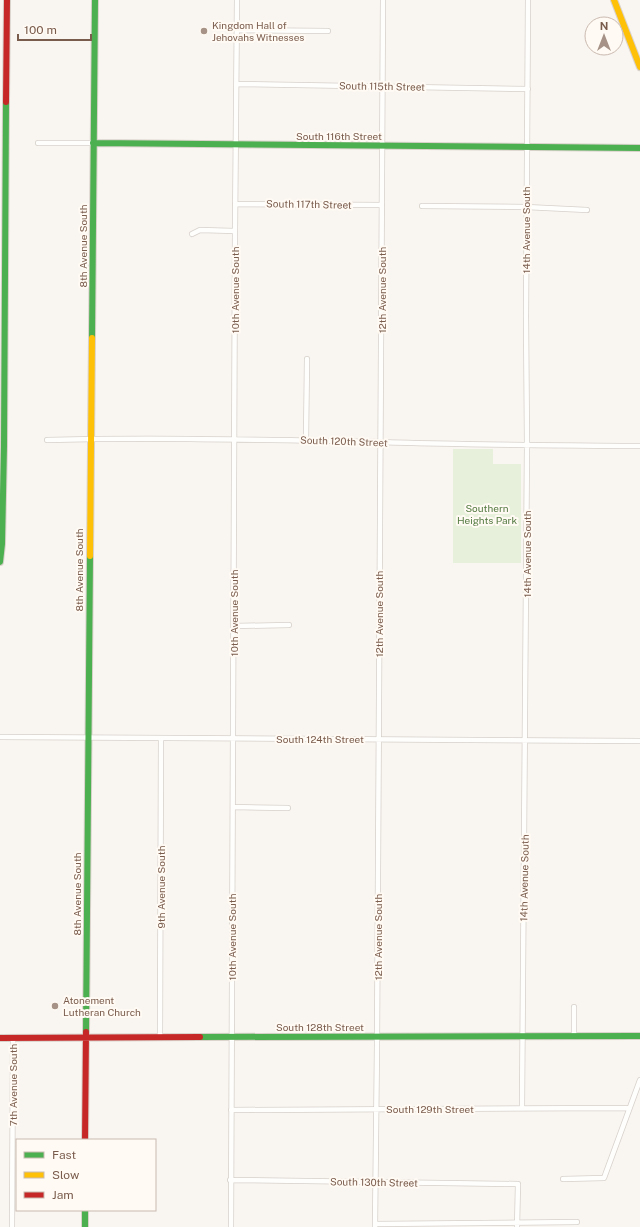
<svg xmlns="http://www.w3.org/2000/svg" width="640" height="1227" font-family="'Public Sans',sans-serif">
  <rect width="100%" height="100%" fill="#f9f5f0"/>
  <path fill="#e7f0db" d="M453,449h40v15h28v99h-68z"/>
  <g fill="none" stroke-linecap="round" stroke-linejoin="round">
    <g stroke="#d7d1cb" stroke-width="6">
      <path id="street" d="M237,30l91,1
        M237,84l291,5
        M38,143h55
        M235,204l147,1
        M422,206l104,1 61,3
        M192,234l8,-4 35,1
        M47,440c111,-3 222,0 333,2 87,3 173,3 260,4
        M306,440l1,-81
        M234,626l55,-1
        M0,737l640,4
        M233,807l55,1
        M574,1036v-29
        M160,1037l1,-299
        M522,1108l5,-663 -1,-128 2,-317
        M231,1110l398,-2
        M563,1179l41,-1 36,-98
        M230,1180l288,4 -1,43
        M375,1224l202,-2
        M12,1227l1,-189
        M231,1227l4,-996 2,-231
        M375,1227l2,-182 6,-1045"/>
    </g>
    <g stroke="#d9d2cb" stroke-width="8">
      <path id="fast" d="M93,143l547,5
        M92,338l3,-338
        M0,562l2,-18 2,-98 2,-344
        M86,1032l4,-476
        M200,1037l440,-1
        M85,1210v17"/>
    </g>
    <g stroke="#d9d2cb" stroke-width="8">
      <path id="slow" d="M614,0l26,67
        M90,556l2,-218"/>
    </g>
    <g stroke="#d9d2cb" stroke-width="8">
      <path id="jam" d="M6,102l1,-102
        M0,1038l200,-1
        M85,1140l1,-108"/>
    </g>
    <use href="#street" stroke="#fefefd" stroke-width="4.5"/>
    <use href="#fast" stroke="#4caf50" stroke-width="6"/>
    <use href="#slow" stroke="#ffc107" stroke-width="6"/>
    <use href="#jam" stroke="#c62828" stroke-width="6"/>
  </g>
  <g fill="#a69286" stroke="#fffaf3" stroke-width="1.5">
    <circle cx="204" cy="31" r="4"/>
    <circle cx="55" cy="1006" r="4"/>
  </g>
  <g text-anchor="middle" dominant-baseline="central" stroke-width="4" stroke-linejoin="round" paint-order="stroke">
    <g font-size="10" fill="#7a5c4d" stroke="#fffaf3" text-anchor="start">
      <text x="212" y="25">Kingdom Hall of<tspan x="212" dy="12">Jehovahs Witnesses</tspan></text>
      <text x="63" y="1000">Atonement<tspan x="63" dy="12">Lutheran Church</tspan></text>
    </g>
    <g font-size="10" fill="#7a5c4d" stroke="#fffaf3">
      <text transform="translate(382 86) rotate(1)">South 115th Street</text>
      <text x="339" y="136">South 116th Street</text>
      <text transform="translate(309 204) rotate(1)">South 117th Street</text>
      <text transform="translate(526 230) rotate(-90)">14th Avenue South</text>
      <text transform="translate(83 246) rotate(-90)">8th Avenue South</text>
      <text transform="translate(235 290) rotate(-90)">10th Avenue South</text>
      <text transform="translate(382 290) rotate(-90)">12th Avenue South</text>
      <text transform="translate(344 441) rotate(2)">South 120th Street</text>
      <text transform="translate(527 554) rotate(-90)">14th Avenue South</text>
      <text transform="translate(79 570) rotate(-90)">8th Avenue South</text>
      <text transform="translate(234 613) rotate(-90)">10th Avenue South</text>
      <text transform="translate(379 614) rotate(-90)">12th Avenue South</text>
      <text x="320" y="739">South 124th Street</text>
      <text transform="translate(524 878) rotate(-89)">14th Avenue South</text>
      <text transform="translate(161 887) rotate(-90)">9th Avenue South</text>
      <text transform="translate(77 894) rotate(-90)">8th Avenue South</text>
      <text transform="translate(232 937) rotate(-90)">10th Avenue South</text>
      <text transform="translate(378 937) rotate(-90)">12th Avenue South</text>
      <text x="320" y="1027">South 128th Street</text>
      <text transform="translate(13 1085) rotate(-90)">7th Avenue South</text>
      <text x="430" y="1109">South 129th Street</text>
      <text transform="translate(374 1182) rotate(1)">South 130th Street</text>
    </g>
    <g font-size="10" fill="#537a41" stroke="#fffaf3">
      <text x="487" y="508">Southern<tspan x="487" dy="12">Heights Park</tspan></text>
    </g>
  </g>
  <rect x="16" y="1139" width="140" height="72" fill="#fffaf3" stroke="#cabbb1"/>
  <rect x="24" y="1152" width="20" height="6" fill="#4caf50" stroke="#cabbb1"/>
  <text x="52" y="1159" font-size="12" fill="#7a5c4d">Fast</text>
  <rect x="24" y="1172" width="20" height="6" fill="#ffc107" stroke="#cabbb1"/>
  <text x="52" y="1179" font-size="12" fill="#7a5c4d">Slow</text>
  <rect x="24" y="1192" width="20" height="6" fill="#c62828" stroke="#cabbb1"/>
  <text x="52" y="1199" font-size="12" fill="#7a5c4d">Jam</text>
  <g transform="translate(604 36)"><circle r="19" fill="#fffaf3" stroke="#cabbb1"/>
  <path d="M0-3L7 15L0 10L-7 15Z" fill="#a69286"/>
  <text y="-6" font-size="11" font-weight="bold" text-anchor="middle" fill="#7a5c4d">N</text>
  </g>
  <path d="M18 34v6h73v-6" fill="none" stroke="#7a5c4d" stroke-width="2"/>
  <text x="24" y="34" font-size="12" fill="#7a5c4d" stroke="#fffaf3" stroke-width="3" paint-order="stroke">100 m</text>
</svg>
